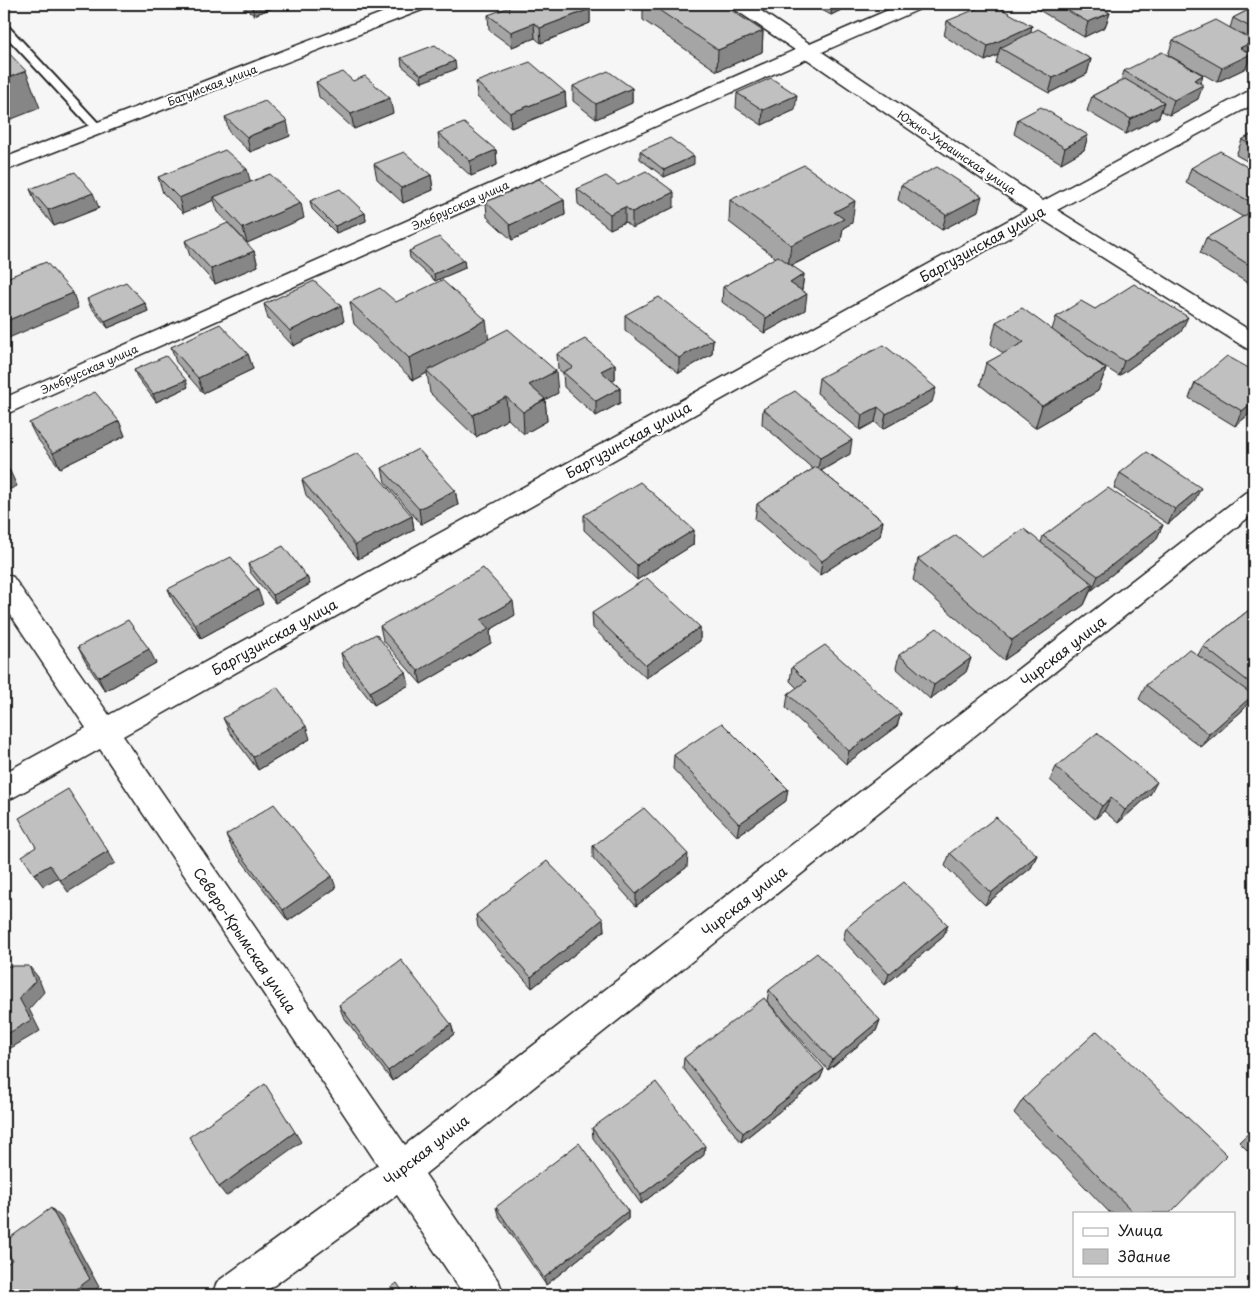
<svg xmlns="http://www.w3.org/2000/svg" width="1258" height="1299" font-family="'Playpen Sans',sans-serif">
  <rect width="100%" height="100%" fill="#f6f6f6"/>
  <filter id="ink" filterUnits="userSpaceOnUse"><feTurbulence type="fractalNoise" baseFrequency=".02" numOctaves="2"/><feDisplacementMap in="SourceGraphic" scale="10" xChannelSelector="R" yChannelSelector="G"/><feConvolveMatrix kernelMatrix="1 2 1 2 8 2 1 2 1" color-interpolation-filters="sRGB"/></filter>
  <g filter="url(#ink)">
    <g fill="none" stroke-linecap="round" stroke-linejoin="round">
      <g stroke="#1c1c1c" stroke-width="4">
        <path id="service" d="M4,4h11l-11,5z
          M4,25l4,1 94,101 1,2 -1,2h-8l-90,-97z"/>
      </g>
      <g stroke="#1c1c1c" stroke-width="3">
        <path id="minor" d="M405,4h25l-3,4 -423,163v-13z
          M730,4h21l59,40 92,-40h23l-3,4 -100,44 221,149 204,-109 7,-2v14l-197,106 197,123v18l-8,-3 -204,-129 -919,517 282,409 840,-652 9,-2v22l-829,661 74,108 5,13h-40l-67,-100 -136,100h-49l5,-13 161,-117 -278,-416 -86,48 -10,4v-28l82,-45 -82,-123v-31l9,3 96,138 918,-505 -220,-151 -803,356v-17l791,-348 -62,-42z"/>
      </g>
      <use href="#service" fill="#fff" fill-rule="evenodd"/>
      <use href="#minor" fill="#fff" fill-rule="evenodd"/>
    </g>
    <path fill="#a5a5a5" stroke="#1c1c1c" d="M239,4h44l-29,11z
      M643,4h79l41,27 -1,21 -45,19 -74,-51z
      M811,4h37l-1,3 -16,8z
      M1041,4h53l16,9 -5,14 -21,10 -45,-27z
      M1254,7v39l-2,-1 -3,8 -3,15 -29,14 -49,-27 5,-15 57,-12 3,-10z
      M590,9v14l-49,20 -6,-5 -23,9 -23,-17 -1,-15z
      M947,21l85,5 -2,7 61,26 -4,15 -38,19 -53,-30 2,-8 -13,6 -41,-25z
      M401,58l55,11 -34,13 -20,-16z
      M1124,71l79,4 -3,8 -2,16 -29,16 -8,-4 -2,6 -33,17 -39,-23 5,-15 29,-15z
      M353,81l40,32 -39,16 -35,-32 -3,-15z
      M476,82l89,10 1,14 -55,22 -34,-31z
      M573,86l59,2v15l-36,16 -23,-18z
      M737,93l58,17 -33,15 -26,-17z
      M225,117l65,19 -40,16 -21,-20z
      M1018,119l70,16 -4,15 -23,13 -47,-29z
      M438,133l58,17 1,15 -26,11 -31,-28z
      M1254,133v32l-18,-10 6,-15z
      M640,151l54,13 -30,13 -24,-18z
      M374,164l57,11 2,15 -30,13 -26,-24z
      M1191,168l63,3v116l-54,-34 6,-15 37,-21 -57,-34z
      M158,177l92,5 54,36 -57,25 -29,-31 -4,-12 -31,13 -20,-20z
      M901,185l77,26 -36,19 -44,-30z
      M30,189l69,19 -45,18 -18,-22z
      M577,189l97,18 -42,21 -7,-6 -15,7 -32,-25z
      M564,200l1,15 -53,25 -25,-23 -1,-15z
      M730,200l122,23 -9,5 -2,13 -50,25 13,8 -2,16h-1l4,20 -41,23 -42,-31 1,-15 53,-29 -47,-36z
      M310,201l55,12 1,8 -30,12 -24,-24z
      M185,241l69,10 4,15 -43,18 -25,-28z
      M409,251l55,9 1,8 -30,13 -25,-23z
      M87,299l58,4 3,8 -40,17 -18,-22z
      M350,302h46l92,38 70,53 -13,6 2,22 -23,13 -16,-15 -32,18 -46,-44 -3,-20 -14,7 -59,-56z
      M264,304l80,17 -51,25 -25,-27z
      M1095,309l86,23 -62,44 -34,-22 21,15 -8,22 -63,37 -55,-43 6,-22 18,-9 -13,-10 5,-22 56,8 4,-13z
      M625,315l88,24 -1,15 -33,19 -54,-43z
      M171,347l77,7 5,15 -50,24 -27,-31z
      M557,354l58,10v15l-3,2 8,7v15l-24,13 -32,-29 -1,-14 -5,-4z
      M134,370l54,17 -32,15 -19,-25z
      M819,378l113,24 -49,27 -8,-7 -15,8 -43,-37z
      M1195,383l59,27 -19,16 -46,-28z
      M763,409l87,45 -29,17 62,50 -3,15 -60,39 -65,-56 2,-15 56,-35 -51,-45z
      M119,421l6,15 -65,32 -24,-31 -7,-14z
      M382,468l73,22 3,15 -37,19 -36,-42z
      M1120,473l74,29 -26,22 -54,-36z
      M302,480l110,36 2,14 -56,29 -52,-64z
      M584,515l110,15 -1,15 -56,35 -53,-50z
      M1163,525l-7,15 -64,50h-1l-7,15 -80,55 -91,-80 5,-21 64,-2 59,-14 2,-7z
      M248,564l59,13 3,7 -35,19 -25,-31z
      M168,589l95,15 -62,34 -27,-35z
      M1254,606v88l-2,2 -8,13 -43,38 -62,-48 7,-14 52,-30 5,-9z
      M592,613l108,14v14l-54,37 -53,-50z
      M515,615l-25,15 1,13 -70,41 -38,-44 -3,-14z
      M78,647l78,16 -51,28 -20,-30z
      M341,653l68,32 -35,20 -30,-38z
      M899,655l72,3 -5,14 -36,27 -34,-31z
      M792,667l109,46 -4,13 -51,38 -60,-56 2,-14 9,-6 -7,-7z
      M223,718l87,21 -52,31 -29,-39z
      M674,755l112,46 -49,35 -64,-67z
      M1056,767l94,28 -32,28 -14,-12 -9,8 -45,-39z
      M226,835l110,53 -48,33 -56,-73z
      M593,846l94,21 -51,39 -43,-48z
      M950,853l87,2 -6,13 -46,37 -40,-39z
      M476,915l127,4 1,12 -72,57 -54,-61z
      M948,925l-5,12 -58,48 -42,-45 3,-12z
      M769,990l111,30 -4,11 -48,39 -61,-69z
      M339,1005l112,19 3,10 -62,47 -49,-65z
      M684,1058l140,11 -4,10 -79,63 -58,-74z
      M1023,1099l147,114h-60l-96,-100z
      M592,1128l112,27 -63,49 -48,-66z
      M1254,1128v29l-15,-15z
      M496,1207l132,4v8l-82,66 -48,-70z"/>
    <path fill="#868686" stroke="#1c1c1c" d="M251,4h32l-29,11z
      M832,4h16l-1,3 -16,8z
      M590,9v14l-49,20 -1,-15z
      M1110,13l-5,14 -21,10 4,-15z
      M534,23l1,15 -23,9 -1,-15z
      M1032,26l-3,15 -29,7 -2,7 -13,6 3,-15z
      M763,31l-1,21 -45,19 1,-21z
      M1254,41l-5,14 2,-1 -5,14 -29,14 5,-14 18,-20z
      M1091,59l-4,15 -38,19 4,-15z
      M455,61l1,8 -34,13 -1,-7z
      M26,71l14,37 -36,14v-43z
      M1203,75l-4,12 4,-2 -5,14 -29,16 5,-15 20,-20z
      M632,88v15l-36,16v-15z
      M565,92l1,14 -55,22 -1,-15z
      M797,95l-2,15 -33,15 1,-15z
      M390,98l3,15 -39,16 -3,-15z
      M1164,102l-5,15 -33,17 5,-15z
      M287,121l3,15 -40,16 -3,-15z
      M1088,135l-4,15 -23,13 4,-15z
      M496,150l1,15 -26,11 -1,-15z
      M694,156v8l-30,13v-7z
      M247,169l4,15 -37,13v3l-31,13 -4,-15z
      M431,175l2,15 -30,13 -2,-15z
      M674,192v15l-42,21v-16z
      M93,193l6,15 -45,18 -6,-16z
      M982,196l-4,15 -36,19 4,-15z
      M564,200l1,15 -53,25 -2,-15z
      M855,201l-3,22 -9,5 -2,13 -53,26 3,-22 43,-33z
      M301,203l3,15 -57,25 -4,-15z
      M625,207v15l-15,7v-15z
      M365,213l1,8 -30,12 -1,-7z
      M254,251l4,15 -43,18 -4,-15z
      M464,260l1,8 -30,13 -1,-7z
      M804,274l-2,16 -14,8 2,-15z
      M73,293l5,15 -74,32v-18z
      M807,294l-2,16 -41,23 2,-15z
      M145,303l3,8 -40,17 -3,-7z
      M341,306l3,15 -51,25 -3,-15z
      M1188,317l-7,15 -62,44 5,-15z
      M486,320l3,22 -62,29v2l-14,7 -4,-22z
      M713,339l-1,15 -33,19v-15z
      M248,354l5,15 -50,24 -5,-15z
      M615,364v15l-13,7 -1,-15z
      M1106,369l-8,22 -63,37 7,-22z
      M556,371l2,22 -27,14 -2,-22z
      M186,380l2,7 -32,15 -3,-8z
      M620,388v15l-24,13v-15z
      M936,388l-4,14 -49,27 3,-15z
      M506,397l2,22 -32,18 -3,-22z
      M545,399l2,22 -23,13 -1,-22z
      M1254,401v9l-19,16 7,-15z
      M878,407l-3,15 -15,8 2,-15z
      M119,421l6,15 -65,32 -7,-15z
      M852,440l-2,14 -33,19 3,-15z
      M10,471l7,15 -13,6v-18z
      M1201,488l-7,14 -26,22 7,-15z
      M455,490l3,15 -37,19 -2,-15z
      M412,516l2,14 -56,29 -3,-14z
      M883,521l-3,15 -60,39 2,-14z
      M1163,525l-7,15 -64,50 6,-14z
      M694,530l-1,15 -56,35v-15z
      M307,577l3,7 -35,19 -2,-8z
      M1093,584l-9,21 -80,55 8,-20z
      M258,590l5,14 -62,34 -6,-14z
      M513,601l2,14 -25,15 1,13 -70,41 -3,-13 63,-51z
      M700,627v14l-54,37v-13z
      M149,649l7,14 -51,28 -7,-14z
      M971,658l-5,14 -36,27 4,-14z
      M406,672l3,13 -35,20 -4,-13z
      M1254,688v6l-2,2 -8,13 -43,38 8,-13 38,-34z
      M901,713l-4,13 -51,38 3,-13z
      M306,726l4,13 -52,31 -5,-13z
      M1157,782l-7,13 -32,28 7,-13z
      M788,789l-2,12 -49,35 2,-12z
      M1111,798l-7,13 -9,8 7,-13z
      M108,851l7,12 -47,29 -8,-12z
      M688,854l-1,13 -51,39v-12z
      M1037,855l-6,13 -46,37 6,-12z
      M50,865l9,12 -16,9 -9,-12z
      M332,876l4,12 -48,33 -5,-11z
      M603,919l1,12 -72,57 -1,-11z
      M948,925l-5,12 -58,48 4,-11z
      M29,966l9,11 6,15 -15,17 11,22 -36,21v-16l15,-38z
      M880,1020l-4,11 -48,39 4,-10z
      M451,1024l3,10 -62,47 -4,-10z
      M824,1069l-4,10 -79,63 2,-9z
      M295,1132l6,10 -75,54 -7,-9z
      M705,1146l-1,9 -63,49v-9z
      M51,1208l10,9 38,70 -11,8h-20z
      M628,1211v8l-82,66 -2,-7z"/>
    <path fill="#c0c0c0" stroke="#1c1c1c" d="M518,4h65l7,5 -50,19 -6,-5 -23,9 -23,-17z
      M650,4h72l41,27 -45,19z
      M988,4h5l39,22 -44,20 -41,-25z
      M1056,4h38l16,9 -22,9z
      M1254,7v22l-21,-11z
      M1216,20l38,21 -14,7 11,6 -29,14 -49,-28z
      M1038,29l53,30 -38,19 -53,-30z
      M435,45l20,16 -34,14 -20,-17z
      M4,48l22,23 -22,8z
      M1162,52l41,23 -9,5 9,5 -29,15 -50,-29z
      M530,62l35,30 -55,21 -34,-31z
      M608,71l24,17 -36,16 -23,-18z
      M343,72l10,9 12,-5 25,22 -39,16 -35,-32z
      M771,78l26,17 -34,15 -26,-17z
      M1125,79l39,23 -33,17 -39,-23z
      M265,101l22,20 -40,16 -22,-20z
      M1041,107l47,28 -23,13 -47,-29z
      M464,123l32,27 -26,11 -32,-28z
      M1254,133v13l-12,-6z
      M670,138l24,18 -30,14 -24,-19z
      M225,150l22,19 -68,29 -21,-21z
      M1220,151l34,20v33l-63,-36z
      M404,152l27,23 -30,13 -27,-24z
      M804,165l51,36 -21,11 10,7 -53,26 -61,-45z
      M937,167l45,29 -36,19 -45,-30z
      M646,171l28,21 -42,20 -7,-5 -15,7 -33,-25 29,-13 12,9z
      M75,172l18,21 -45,17 -18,-21z
      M270,174l31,29 -58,25 -29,-31z
      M539,179l25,21 -54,25 -24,-23z
      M340,189l25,24 -30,13 -25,-25z
      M1251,212l3,2v54l-48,-30z
      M228,223l26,28 -43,18 -26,-28z
      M439,237l25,23 -30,14 -25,-23z
      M778,256l26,18 -14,9 17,11 -41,24 -43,-31z
      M46,262l27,31 -69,29v-43z
      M442,280l44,40 -77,38 -59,-56 30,-14 16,14z
      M314,281l27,25 -51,25 -26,-27z
      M126,282l19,21 -40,18 -18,-22z
      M1134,284l54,33 -64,44 -68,-44 25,-16 14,8z
      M659,297l54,42 -34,19 -54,-43z
      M1022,308l84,61 -64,37 -56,-43 38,-21 -28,-20z
      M220,324l28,30 -50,24 -27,-31z
      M508,329l48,42 -27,14 16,14 -22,13 -17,-15 -33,18 -46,-44z
      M585,339l30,25 -14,7 19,17 -24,13 -33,-29 10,-5 -16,-13z
      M884,345l52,43 -50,26 -8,-7 -16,8 -43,-37z
      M166,356l20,24 -33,14 -19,-24z
      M1227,356l27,15v30l-12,10 -47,-28z
      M795,391l57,49 -32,18 -57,-49z
      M95,392l24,29 -66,32 -24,-30z
      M418,449l37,41 -36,19 -37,-41z
      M1147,452l54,36 -26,21 -55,-36z
      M358,453l54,63 -57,29 -53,-65z
      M4,463l6,8 -6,3z
      M816,467l67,54 -61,40 -65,-57z
      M640,482l54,48 -57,35 -53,-50z
      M1108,488l55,37 -65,51 -55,-40z
      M1024,529l69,55 -81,56 -94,-81 38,-24 26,22z
      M283,546l24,31 -34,18 -25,-31z
      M231,557l27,33 -63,34 -27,-35z
      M483,568l30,33 -32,19 8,9 -71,42 -38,-45z
      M647,578l53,49 -54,38 -54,-52z
      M1254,606v80l-51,-40z
      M128,620l21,29 -51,28 -20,-30z
      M937,628l34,30 -37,27 -35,-30z
      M376,634l30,38 -36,20 -29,-39z
      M825,645l76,68 -52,38 -61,-57 18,-13 -14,-14z
      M1189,649l64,46 -44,39 -63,-49z
      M277,687l29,39 -53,31 -30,-39z
      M722,723l66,66 -49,35 -65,-69z
      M1097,733l60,49 -32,28 -14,-12 -9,8 -46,-39z
      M68,789l40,62 -48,29 -10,-15 -16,9 -12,-18 14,-9 -17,-29z
      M274,804l58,72 -49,34 -57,-75z
      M644,808l44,46 -52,40 -43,-48z
      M996,817l41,38 -46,38 -41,-40z
      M547,861l56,58 -72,58 -55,-62z
      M904,882l44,43 -59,49 -43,-46z
      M817,953l63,67 -48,40 -63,-70z
      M401,960l50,64 -63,47 -49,-66z
      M4,966h25l6,15 -16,17 12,22 -27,16z
      M764,998l60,71 -81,64 -59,-75z
      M1097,1031l130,124 -57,58h-36l-111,-114z
      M656,1082l49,64 -64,49 -49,-67z
      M265,1084l30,48 -76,55 -30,-50z
      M1254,1128v9l-4,-4z
      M579,1143l49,68 -84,67 -48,-71z
      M51,1208l39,71 -22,16h-64v-29l8,-6 -8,-16v-2z
      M397,1283l8,12h-23z
      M957,1287l8,8h-16z
      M685,1289l5,6h-12z"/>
  </g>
  <g text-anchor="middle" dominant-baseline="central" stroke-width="4" stroke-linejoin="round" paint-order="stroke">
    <g font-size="11" fill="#1c1c1c" stroke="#fff">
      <text transform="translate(212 85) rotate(-21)">Батумская улица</text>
      <text transform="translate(957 152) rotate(34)">Южно-Украинская улица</text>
      <text transform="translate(460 205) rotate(-24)">Эльбрусская улица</text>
      <text transform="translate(89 369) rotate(-24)">Эльбрусская улица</text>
    </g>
    <g font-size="14" fill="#1c1c1c" stroke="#fff">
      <text transform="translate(982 244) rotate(-29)">Баргузинская улица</text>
      <text transform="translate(628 440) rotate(-29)">Баргузинская улица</text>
      <text transform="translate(274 637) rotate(-29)">Баргузинская улица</text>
      <text transform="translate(1063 651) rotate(-38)">Чирская улица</text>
      <text transform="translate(744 901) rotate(-38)">Чирская улица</text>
      <text transform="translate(245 940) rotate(56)">Северо-Крымская улица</text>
      <text transform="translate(426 1150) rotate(-38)">Чирская улица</text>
    </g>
  </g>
  <rect width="1258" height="1299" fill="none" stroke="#fff" stroke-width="20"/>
  <rect x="10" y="10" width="1238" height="1279" fill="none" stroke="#1c1c1c" stroke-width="2" filter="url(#ink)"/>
  <rect x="1073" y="1212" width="162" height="65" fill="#ffffff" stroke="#a4a4a4"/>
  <rect x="1083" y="1228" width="25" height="8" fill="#ffffff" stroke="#a4a4a4"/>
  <text x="1118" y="1236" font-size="15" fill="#1c1c1c">Улица</text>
  <rect x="1083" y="1249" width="25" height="15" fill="#c0c0c0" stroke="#a4a4a4"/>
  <text x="1118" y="1262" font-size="15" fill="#1c1c1c">Здание</text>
</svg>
